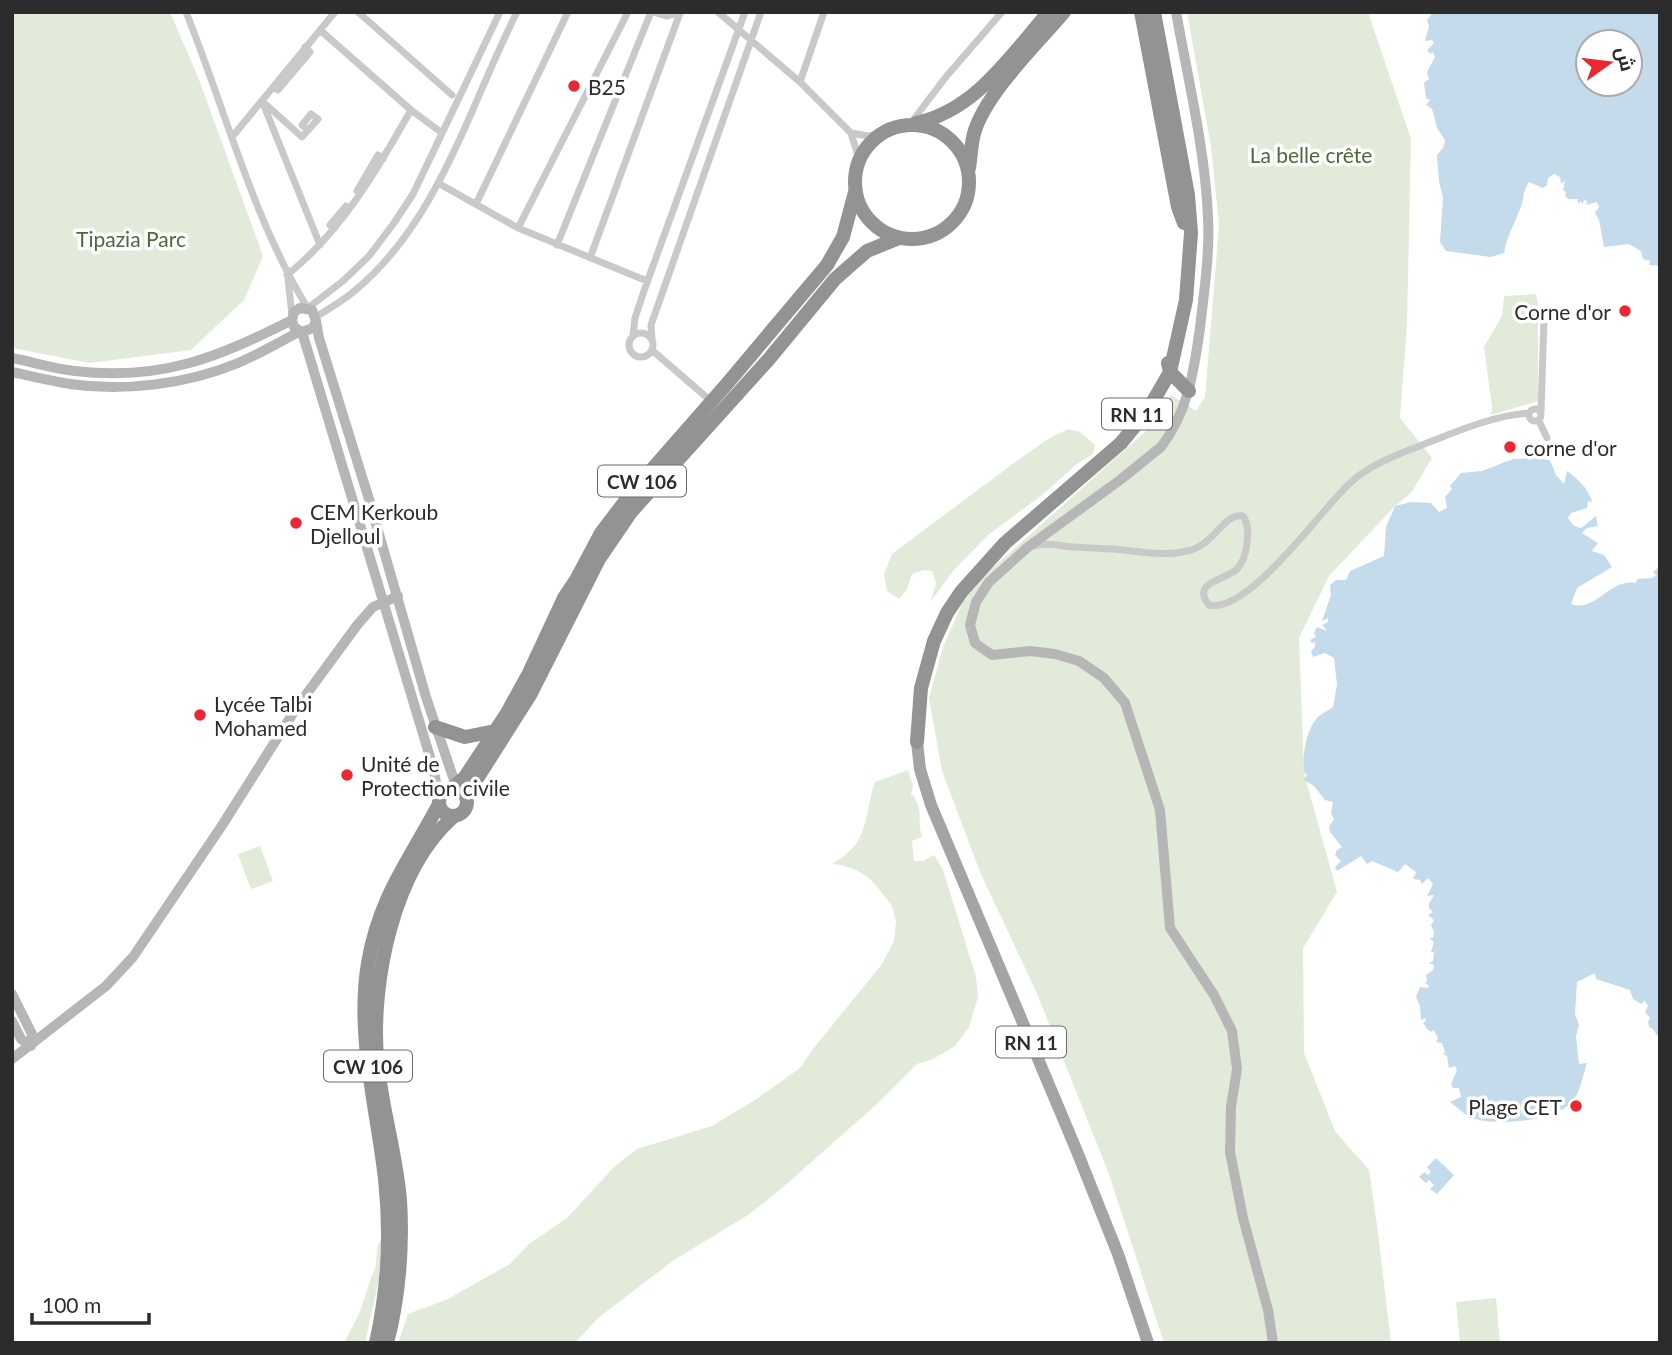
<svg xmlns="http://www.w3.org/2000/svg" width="1672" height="1355" font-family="Lato,Cairo,sans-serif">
  <rect width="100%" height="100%" fill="#fff"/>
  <path fill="#e2ebd9" d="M12,12h158l28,65 65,179 -19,44 -53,50 -101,13 -78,-15z
    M1187,12h181l43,127 -4,185 -7,94 32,40 -21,35 -16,13 -66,70 -30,62 5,135 33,119 -34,56 1,105 31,78 34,39 9,62 13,111h-227l-55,-169 -73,-183 -56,-119 -38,-101 -13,-73 14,-51 25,-57 179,-160 24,-35 25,16 9,-14 14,-172 -8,-78z
    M1536,294l2,10v97l-47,14 1,-8 -8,-60 18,-31 2,-20z
    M1068,429l12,3 15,13 -2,9 -16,10 -35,31 -54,40 -34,35 -23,31 5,-18 -4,-12 -8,-1 -12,4 -5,15 -8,10 -12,-8 -3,-17 8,-20 126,-94 30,-21z
    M908,770l5,16 -2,8c13,11 6,27 11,43l-10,4 2,20h9l11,-6 9,15 33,107 2,20 -9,30 -14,19 -22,13 -16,5 -39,39 -97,86 -33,26 -74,45 -76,58 -23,25h-177l10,-29 40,-15 62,-35 19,-20 38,-26 48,-52 22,-17 75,-23 43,-26 45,-32 13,-19 69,-85 12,-23 2,-20 -4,-15 -10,-13 -13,-15 -13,-8 -14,-5 -10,-1c38,-21 31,-45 43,-82z
    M260,846l13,35 -22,8 -13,-35z
    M381,1240l-2,39 -14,64h-21l15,-29 13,-39c8,-11 1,-24 9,-35z
    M1496,1298l4,45h-40l-4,-41z"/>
  <path fill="#c4dbec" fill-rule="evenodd" d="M1433,12h227v254l-11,-1 1,-4 -7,-2 -2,-8 -12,-7 -25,3 -5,-27 -4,-7 4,-6 -2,-5 -11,3 1,-3 -2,-3 -3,5 -1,-3 -3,3v-5h-10l-3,-3 1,-4 -3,-2 2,-9 -4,3 -1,-7 -6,-3 -6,4 -1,7 -4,3 -14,-6c-8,13 -4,16 -9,27 -6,16 -13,27 -16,44l-13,4 -45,-6 -6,-9 3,-45 -4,-15 -2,-27 6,-7 2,-8 -8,-12 -5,-19 -6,-4 4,-5 -4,-2 -2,-15 5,-4 -2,-7 8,-15 -2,-5 -3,2 -3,-4 7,-7 -2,-3 -7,1 4,-15 -2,-6zM1588,42h42v42h-42z
    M1536,458l14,2 6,15 8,9 3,-13c10,7 22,18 25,31l-4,-1 -1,7 -16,5 -3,5 6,8 7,2 15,-12 2,10 -11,2 -5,5 16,10 -6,8 12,4 8,12 -35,21 -6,16c24,9 39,-26 65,-21l1,-4 15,-1 4,-3 -3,-3 7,-6v474l-7,-11 -4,-2 -1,-5 2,-4 -5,-6 3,-6 -3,-5 -4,3 -8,-5 -3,-9 -34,-11 -1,-6 -18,9 -2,32 4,11 -3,11 3,28 8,-1c-4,12 -7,31 -16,40 -18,18 -75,24 -99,15 -7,-3 -15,-11 -22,-16l11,-5 -2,-9h-6l-2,-4 6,-14 -2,-4 -6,2 -2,-12 -4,-2 2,-2 -3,-9 -6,-1 2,-4 -5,-9 -1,3 -4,-2 -5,-7 3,-2 -1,-3 -4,2 -1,-14 -4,-9 4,-10 8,1 1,-2 -5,-4h3l-1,-7 7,-5 1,-5 -5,-2 4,-2 1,-9h-3l3,-10 -5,-4h4l1,-6 -3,-7 3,-5 -6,-5 5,-3 -4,-4v-4l5,-9 -7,1 6,-12 -5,-6 -6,6 -2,-4 -7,-1 3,-7 -11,-8 -7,8 -26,-11 -5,3 -6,-8 -24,15 -2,-4 6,-6 -6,-6 2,-5 5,-3 -12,-15 -1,-5 5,-8 -3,-6 2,-11 -8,-2 -11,-14 -10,-6 3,-6 -3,-1c-2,-17 2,-45 15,-57 4,-3 10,-6 14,-9l4,-22 -3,-27 -9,-5 -12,4 -2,-6 4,-4v-5l-3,1 -2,-3 6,-3 -2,-4 3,-6 10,4 -5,-6 6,-3v-4l-6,3 9,-26 -1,-10 6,-5h10l4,-9 34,-15 2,-29 9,-21 16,-4 20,1 8,9 8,-4 -2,-11 7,-8 -2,-3 11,-13 21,-2 31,-12z
    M1436,1158l18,17 -17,19 -7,-5 4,-4 -5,-5 -3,3 -7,-6 5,-5 4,3 3,-3 -4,-5z"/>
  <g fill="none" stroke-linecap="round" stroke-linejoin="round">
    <path stroke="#c9c9c9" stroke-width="7" d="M186,12c39,97 67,207 121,295
      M358,12l94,83
      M653,12l13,4 15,-4
      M718,12l82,70 51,51 8,26
      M320,30l91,80 31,23
      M800,82l24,-70
      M273,87l5,3 32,-38 -5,-5
      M911,123l34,-45 57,-66
      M308,130l-6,-5 9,-11 7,5 -16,18 -40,-36 58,144
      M851,133l17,3 12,-2
      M232,137l103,-125
      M438,183l80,45 129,53
      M357,191l21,-36 5,4
      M476,204l92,-192
      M518,228l110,-216
      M334,229l-4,-4 16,-19
      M557,245l94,-233
      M590,258l90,-245
      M287,275c55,-44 90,-105 124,-165
      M288,279l4,36
      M308,308l35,-27 26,-25 25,-33 19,-29 87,-182
      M316,317c12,-8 25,-15 36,-24 86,-69 117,-186 165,-281
      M629 345a12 12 0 1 1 24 0a12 12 0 1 1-24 0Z
      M633,336l2,-18 10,-30 100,-276
      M652,339l-1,-14 110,-313
      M653,351l59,51
      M1529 415a6 6 0 1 1 12 0a6 6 0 1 1-12 0Z
      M1541,411l3,-91
      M1539,421l8,17
      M1033,546c11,-3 20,-2 31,0 16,2 33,2 49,3 25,2 49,8 74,2 27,-5 37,-39 56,-35 6,9 5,17 4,27 -1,9 -3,19 -10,26 -11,11 -47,13 -28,36 40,9 113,-97 142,-123 23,-20 49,-28 76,-39 34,-13 65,-27 102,-30"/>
    <path stroke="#b6b6b6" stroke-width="10" d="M1176,12c12,67 29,137 32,205 2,37 -4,74 -8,111 -6,43 -12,84 -39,119l-41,33 -92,67 -39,35 -13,20 -6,23 5,18 17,12 38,-4 25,3 24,7 25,17 21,25 35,107 10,118 44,67 18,36 5,38 -6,38 -1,45 13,66 25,92 5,33
      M316,321l3,17 49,158 58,201 31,92
      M302,332l131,435 6,30
      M12,358c21,4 42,11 63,13 86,10 142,-13 217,-51l2,-8 6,-4 12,2 4,11 -3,7 -11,4 -8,-5 -2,-7
      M12,372c19,4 39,9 58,12 55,8 117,0 168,-21 21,-9 42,-21 62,-32
      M12,994l20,40 -1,12 -10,-7 -9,-18
      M12,1059l94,-73 27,-29 88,-130 76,-120 61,-83 15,-17 25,-11"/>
    <path stroke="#a4a4a4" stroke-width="12" d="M917,742l3,27 11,36 145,344 42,105 30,89"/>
    <path stroke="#939393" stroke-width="14" d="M1141,12l37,195 6,16
      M916,123c60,-13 94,-67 133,-111
      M855 182a57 57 0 1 1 114 0a57 57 0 1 1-114 0Z
      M969,168c2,-12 2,-26 6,-38 14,-40 61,-85 89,-118
      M1168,363l2,9 19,19
      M435,727l30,10 30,-6
      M917,742l4,-54 13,-47 13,-28 14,-21 44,-49 116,-100 27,-33 22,-38 16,-72 5,-67 -3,-38 -34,-183
      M439 802a14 14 0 1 1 28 0a14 14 0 1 1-28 0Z
      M452,788l13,-11 42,-64 22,-40 35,-75 12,-18 25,-47 32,-42 93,-106 101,-120 16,-28 12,-45
      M466,796l64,-101 69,-136 32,-47 138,-153 66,-80 32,-28 32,-13
      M376,1343c12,-54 15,-109 9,-164 -8,-72 -29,-143 -17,-216 11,-66 41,-102 71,-159
      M387,1343c12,-45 16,-97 13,-143 -4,-48 -19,-94 -23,-142 -6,-77 16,-188 76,-241"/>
  </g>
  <g fill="#eb2732" stroke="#fff" stroke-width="2.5">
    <circle cx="574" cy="86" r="7"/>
    <circle cx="1625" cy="311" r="7"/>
    <circle cx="1510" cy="447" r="7"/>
    <circle cx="296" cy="523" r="7"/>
    <circle cx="200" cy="715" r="7"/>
    <circle cx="347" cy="775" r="7"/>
    <circle cx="1576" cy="1106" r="7"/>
  </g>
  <g text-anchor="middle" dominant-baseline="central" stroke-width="7" stroke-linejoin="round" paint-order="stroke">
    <g fill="#fff" stroke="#6b6b6b" stroke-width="2">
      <rect x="1102" y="398.5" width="70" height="31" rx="5"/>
      <rect x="598" y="465.5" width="88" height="31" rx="5"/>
      <rect x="996" y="1026.5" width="70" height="31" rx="5"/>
      <rect x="324" y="1050.5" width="88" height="31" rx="5"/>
    </g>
    <g font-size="19" font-weight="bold" fill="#2c2c2c">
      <text x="1137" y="414">RN 11</text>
      <text x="642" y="481">CW 106</text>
      <text x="1031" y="1042">RN 11</text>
      <text x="368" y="1066">CW 106</text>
    </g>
    <g font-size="21" fill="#2c2c2c" stroke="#fff" text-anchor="start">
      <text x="588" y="86">B25</text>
      <text x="1611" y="311" text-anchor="end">Corne d'or</text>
      <text x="1524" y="447">corne d'or</text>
      <text x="310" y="511">CEM Kerkoub<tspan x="310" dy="24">Djelloul</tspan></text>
      <text x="214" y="703">Lycée Talbi<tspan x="214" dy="24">Mohamed</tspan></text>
      <text x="361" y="763">Unité de<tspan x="361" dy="24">Protection civile</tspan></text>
      <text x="1562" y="1106" text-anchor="end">Plage CET</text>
    </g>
    <g font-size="21" fill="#4e6939" stroke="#fff">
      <text x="1311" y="154">La belle crête</text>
      <text x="131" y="238">Tipazia Parc</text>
    </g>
  </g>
  <rect width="1672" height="1355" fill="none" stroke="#2c2c2c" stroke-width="28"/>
  <g transform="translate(1609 63) rotate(76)"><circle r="33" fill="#ffffff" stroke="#ababab" stroke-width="2"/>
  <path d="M0-5L12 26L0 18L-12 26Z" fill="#eb2732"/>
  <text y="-10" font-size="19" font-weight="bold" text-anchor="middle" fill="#2c2c2c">ش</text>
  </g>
  <path d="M32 1313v10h117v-10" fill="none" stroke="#2c2c2c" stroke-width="3.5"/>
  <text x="42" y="1313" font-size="21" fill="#2c2c2c" stroke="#ffffff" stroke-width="5" paint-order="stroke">100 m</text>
</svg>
